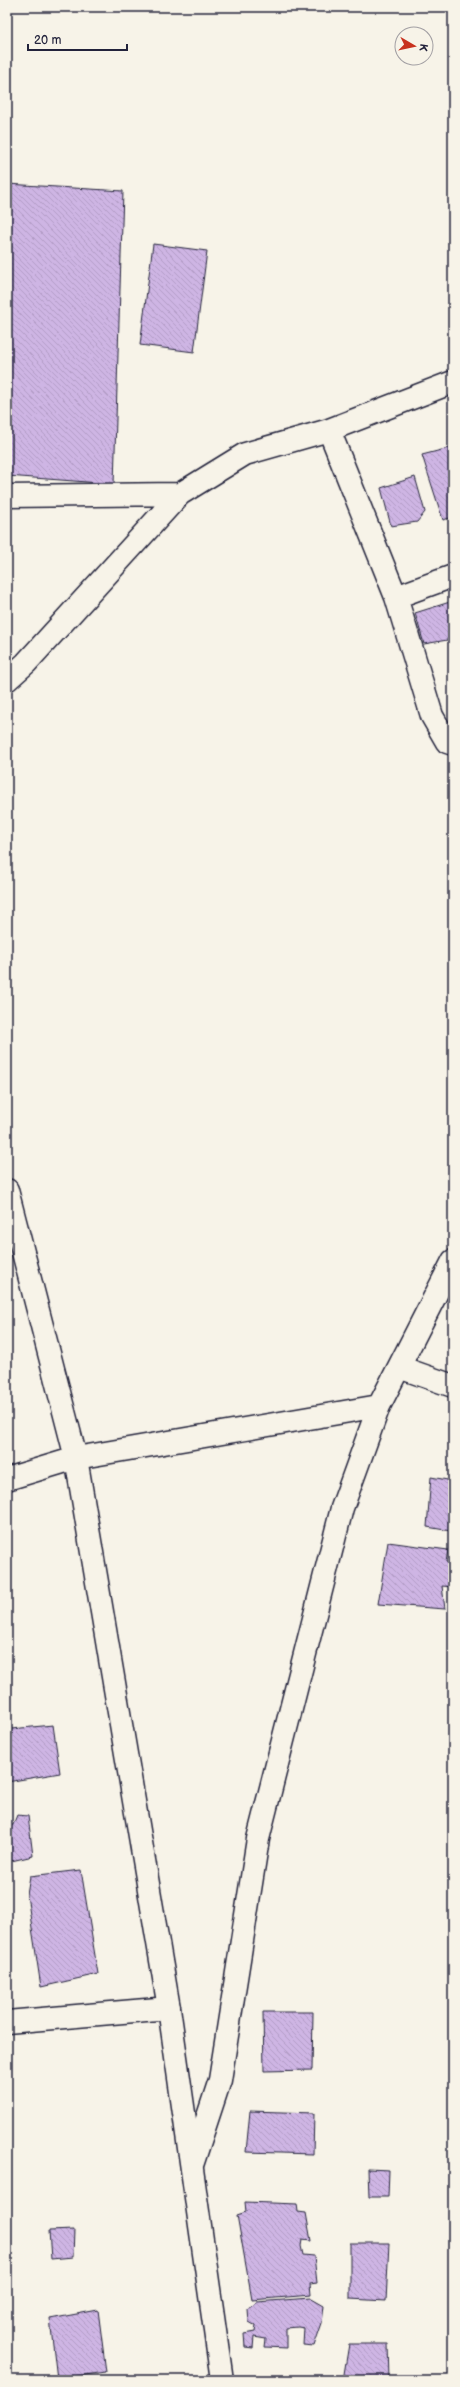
<svg xmlns="http://www.w3.org/2000/svg" width="460" height="2387" font-family="'Balsamiq Sans',sans-serif">
  <defs>
    <pattern id="building-back-hatch" width="6" height="6" patternUnits="userSpaceOnUse"><rect width="6" height="6" fill="#ceb5e4"/><path d="M-1 5l2 2M0 0l6 6M5-1l2 2" fill="none" stroke="#b19bc4"/></pattern>
  </defs>
  <rect width="100%" height="100%" fill="#f7f3e8"/>
  <filter id="ink" filterUnits="userSpaceOnUse"><feTurbulence type="fractalNoise" baseFrequency=".025" numOctaves="2"/><feDisplacementMap in="SourceGraphic" scale="8" xChannelSelector="R" yChannelSelector="G"/><feConvolveMatrix kernelMatrix="1 2 1 2 8 2 1 2 1" color-interpolation-filters="sRGB"/></filter>
  <g filter="url(#ink)">
    <path fill="url(#building-back-hatch)" stroke="#22223b" d="M7,184l116,7 -9,293 -107,-8z
      M153,244l54,7 -13,101 -54,-7z
      M453,447v70l-10,3 -21,-65z
      M415,477l10,35 -8,10 -26,4 -10,-38z
      M453,601v38l-29,5 -9,-31z
      M431,1477l22,4v45l-2,5 -24,-4z
      M388,1542l60,8 -2,12 7,1v24l-11,-1 3,23 -67,-5z
      M53,1725l7,48 -53,9v-46l4,-7z
      M17,1815l11,1 5,40 -26,6v-37h6z
      M81,1870l17,104 -57,13 -14,-92 3,-19z
      M263,2012h50l-1,58 -48,1z
      M250,2111l64,2 -1,41 -67,-2z
      M368,2169l21,1 -1,27h-19z
      M245,2202l52,2 1,8 8,1 5,28 -9,-1 -1,6 2,9 11,1 3,27 -7,1 1,11 -59,5 -15,-85 9,-3z
      M74,2230l-1,27 -22,2 -2,-28z
      M350,2243h39l-3,58 -36,-2z
      M310,2298l14,8 -2,17 -8,23 -11,-1 1,-17 -6,-1 -12,1v20l-21,-1 1,-8 -12,-2 -1,11 -8,-1 -1,-13 11,-2 1,-6 -7,-4 -1,-13 9,-7z
      M98,2310l8,62 -49,7 -7,-60z
      M349,2344h39l1,36h-46z"/>
    <g fill="none" stroke-linecap="round" stroke-linejoin="round">
      <g stroke="#22223b" stroke-width="25">
        <path id="minor" d="M329,430l67,167 36,119 15,26 6,2
          M7,496l173,-2 65,-40 84,-24 124,-48
          M396,597l57,-21
          M7,680l19,-17 154,-169
          M399,1367l54,19
          M7,1479l69,-21 303,-52
          M7,2022l162,-14
          M193,2162l27,-82 38,-241 84,-331 37,-102 74,-145"/>
      </g>
      <g stroke="#22223b" stroke-width="25">
        <path id="major" d="M7,1190l69,268 93,550 53,372"/>
      </g>
      <use href="#minor" stroke="#f7f3e8" stroke-width="22"/>
      <use href="#major" stroke="#f7f3e8" stroke-width="22"/>
    </g>
  </g>
  <rect width="460" height="2387" fill="none" stroke="#f7f3e8" stroke-width="24"/>
  <rect x="12" y="12" width="436" height="2363" fill="none" stroke="#22223b" stroke-width="1.5" filter="url(#ink)"/>
  <g transform="translate(414 46) rotate(99)"><circle r="19" fill="#f7f3e8" stroke="#a29fa3"/>
  <path d="M0-3L7 15L0 10L-7 15Z" fill="#c8321e"/>
  <text y="-6" font-size="11" font-weight="bold" text-anchor="middle" fill="#22223b">K</text>
  </g>
  <path d="M28 44v6h99v-6" fill="none" stroke="#22223b" stroke-width="2"/>
  <text x="34" y="44" font-size="12" fill="#22223b" stroke="#f7f3e8" stroke-width="3" paint-order="stroke">20 m</text>
</svg>
